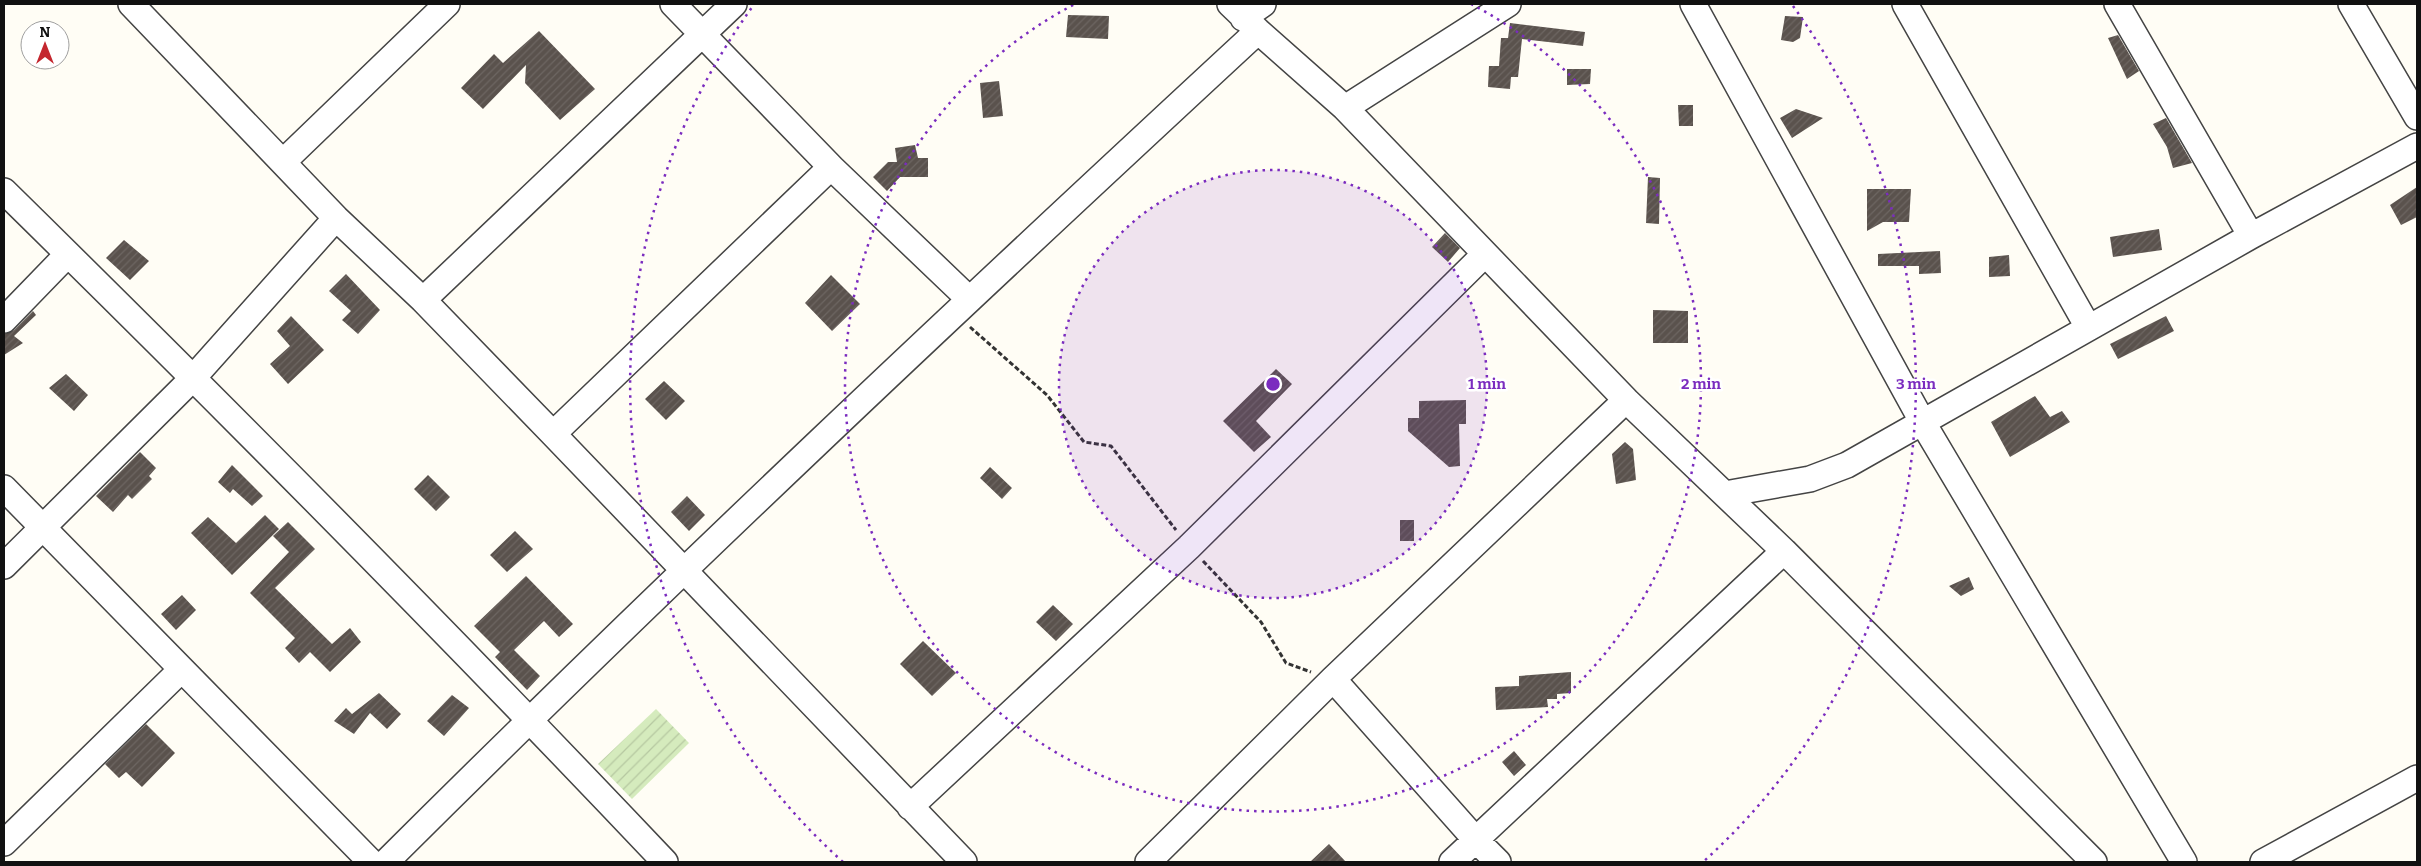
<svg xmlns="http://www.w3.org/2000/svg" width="2421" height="866" font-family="Bitter,serif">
  <defs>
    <pattern id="garden-furrows" width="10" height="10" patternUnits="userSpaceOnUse" patternTransform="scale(1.25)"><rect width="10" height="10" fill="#d5ebbd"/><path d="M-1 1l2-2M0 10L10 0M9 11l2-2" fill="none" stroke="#b6c8a1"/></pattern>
    <pattern id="building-hatch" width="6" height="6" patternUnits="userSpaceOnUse" patternTransform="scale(1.25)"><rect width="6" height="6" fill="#5a524d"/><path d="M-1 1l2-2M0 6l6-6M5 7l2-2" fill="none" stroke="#6d6662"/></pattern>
  </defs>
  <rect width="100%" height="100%" fill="#fffdf5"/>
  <path fill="url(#garden-furrows)" d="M656,709l33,34 -57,56 -34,-35z"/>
  <path fill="url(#building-hatch)" d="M1068,15l41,1 -1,23 -42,-2z
    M1785,16l18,1 -3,21 -7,4 -12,-2z
    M1510,23l75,9 -2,14 -61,-7 -4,38h-7l-1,12 -22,-2 1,-21h10l2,-28h7z
    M539,31l56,58 -35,31 -35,-37 1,-18 -43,44 -22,-21 33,-34 9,9z
    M2118,35l21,36 -12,8 -19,-41z
    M1567,69h24l-1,15 -23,1z
    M999,81l4,35 -20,2 -3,-35z
    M1678,105h15v21h-14z
    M1796,109l27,9 -31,20 -12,-20z
    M2166,118l26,45 -19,5 -6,-21 -14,-23z
    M915,145l3,13h10v19h-28l-13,14 -14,-14 15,-15h9l-2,-14z
    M1648,177l12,1 -1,46 -13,-1z
    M2417,187v30l-16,8 -11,-20z
    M1867,189h44l-2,33h-26l-16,9z
    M2159,229l3,21 -49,7 -3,-20z
    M1445,233l15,15 -12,14 -16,-15z
    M124,240l25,21 -19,19 -24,-22z
    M1940,251l1,22 -22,1v-8h-41v-12z
    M2009,255l1,21 -21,1v-20z
    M346,274l34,36 -22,24 -16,-14 9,-9 -22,-20z
    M831,275l29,29 -28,27 -27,-28z
    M1653,310l35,1v32h-35z
    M33,311l3,4 -22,21 9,7 -19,12v-21l10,-4z
    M291,316l33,34 -36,34 -18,-20 20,-18 -13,-15z
    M2166,316l8,15 -56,28 -8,-15z
    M1276,369l16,15 -36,37 15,16 -17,15 -31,-31z
    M66,374l22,21 -14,16 -25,-23z
    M664,381l21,20 -19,19 -21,-21z
    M2035,396l15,21 12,-6 8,11 -60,35 -19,-35z
    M1466,400v24h-7l1,42 -11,1 -41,-36v-13h11v-17z
    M1625,442l8,7 3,31 -20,4 -4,-30z
    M140,452l16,16 -7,8 3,3 -20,20 -4,-4 -15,17 -17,-16z
    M232,465l31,31 -11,10 -19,-17 -3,4 -12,-11z
    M990,467l22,21 -10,11 -22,-21z
    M428,475l22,22 -14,14 -22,-22z
    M687,496l18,19 -16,16 -18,-19z
    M265,515l14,14 -47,46 -41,-42 17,-16 28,26z
    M1400,520h14v21h-14z
    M288,522l27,27 -40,39 57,56 18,-16 11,14 -31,30 -20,-20 -11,11 -14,-15 10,-10 -45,-45 39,-41 -16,-16z
    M515,531l18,18 -26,23 -17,-17z
    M526,576l47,48 -14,13 -15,-16 -30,29 26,26 -13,14 -32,-33 5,-5 -26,-26z
    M1969,577l5,12 -13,7 -12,-10z
    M182,595l14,15 -20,20 -15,-16z
    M1053,605l20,19 -17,17 -20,-19z
    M923,641l33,32 -24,23 -32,-32z
    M1571,672v21l-14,1v5h-10l1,8 -52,3 -1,-23 24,-1v-10z
    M379,693l22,21 -14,15 -17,-16 -16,21 -20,-13 12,-13 6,6z
    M452,695l17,13 -25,28 -17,-15z
    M146,724l29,29 -33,34 -16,-15 -7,6 -14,-14z
    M1514,751l12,14 -12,11 -12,-14z
    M1329,844l17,18h-36z"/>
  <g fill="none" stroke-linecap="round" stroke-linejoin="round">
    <g stroke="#444" stroke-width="28">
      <path id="minor" d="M131,4l205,214 87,82 130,134 411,428
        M673,4l158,163 138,132
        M1230,4l28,27 87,77 281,292 158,151 310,311
        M1693,4l230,419 261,439
        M1905,4l183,323
        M2117,4l134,232
        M2351,4l66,113
        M1243,18l20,-14
        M1345,108l163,-104
        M283,162l164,-158
        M4,191c224,220 445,443 661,671
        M423,300l311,-296
        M4,320l64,-66
        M553,434l278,-267
        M4,488l367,374
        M1725,494l85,-15 37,-14 404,-229 166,-90
        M4,566l189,-188 143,-160
        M1333,679l142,160 23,23
        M910,807l279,-260 296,-293
        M4,843l177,-173
        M386,862c284,-283 577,-558 872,-831
        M1148,862l185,-183 293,-279
        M1452,862l332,-311
        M2263,862l154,-84"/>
    </g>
    <path stroke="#333" stroke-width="3" stroke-dasharray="5 2.5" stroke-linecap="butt" d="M970,327l77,68 37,47 27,4 65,84
      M1203,561l58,61 25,41 25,9"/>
    <use href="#minor" stroke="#fff" stroke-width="25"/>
  </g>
  <circle cx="1273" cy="384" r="214" fill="#7b2cbf" fill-opacity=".12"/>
  <g fill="none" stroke="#7b2cbf" stroke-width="2.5" stroke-dasharray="2.5 5">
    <circle cx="1273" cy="384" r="214"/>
    <path d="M1471 4A428 428 0 1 1 1075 4"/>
    <path d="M843 862A643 643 0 0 1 753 6M1793 6A643 643 0 0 1 1703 862"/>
  </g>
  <circle cx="1273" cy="384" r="8" fill="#7b2cbf" stroke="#fff" stroke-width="2.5"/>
  <g font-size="15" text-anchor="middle" font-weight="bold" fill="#7b2cbf" stroke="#fff" stroke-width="5" stroke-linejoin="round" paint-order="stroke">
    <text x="1487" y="389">1 min</text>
    <text x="1701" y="389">2 min</text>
    <text x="1916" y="389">3 min</text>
  </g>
  <rect width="2421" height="866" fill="none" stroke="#111111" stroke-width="10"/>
  <g transform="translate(45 45)"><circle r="24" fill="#ffffff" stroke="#a0a0a0"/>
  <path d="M0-4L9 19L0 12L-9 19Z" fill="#c4262e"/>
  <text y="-8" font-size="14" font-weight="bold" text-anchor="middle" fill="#111111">N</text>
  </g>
</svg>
